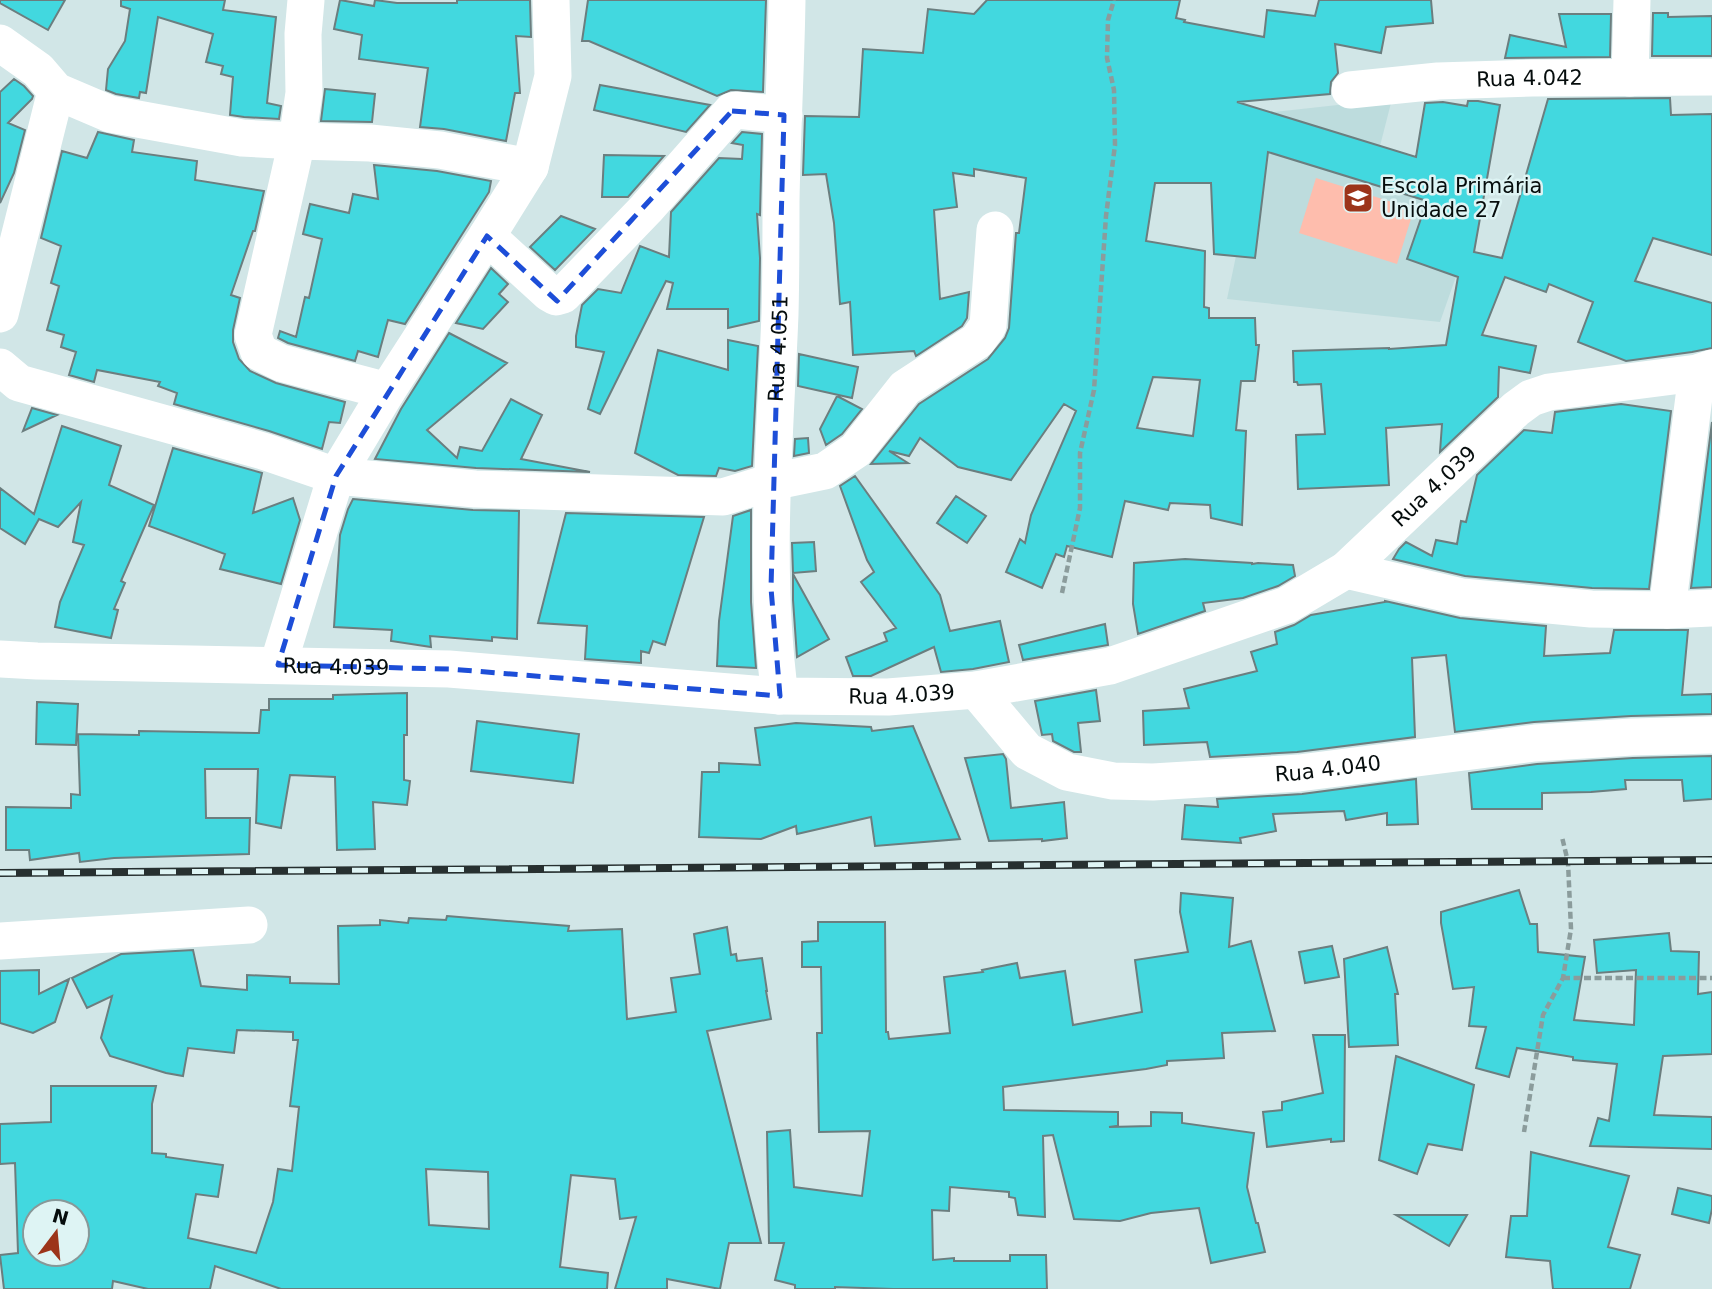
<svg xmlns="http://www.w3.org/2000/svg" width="1712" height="1289" font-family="'DejaVu Sans',sans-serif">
  <rect width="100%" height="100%" fill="#d1e6e7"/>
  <path fill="#bddcdd" d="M1392,99l-12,47 110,34 -50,142 -213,-23 9,-43 7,-152 31,8z"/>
  <path fill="#febdad" d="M1316,178l98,31 -17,55 -98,-31z"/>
  <path fill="#42d8df" stroke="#6b7e7f" stroke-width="2" fill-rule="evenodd" d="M0,0h65l-17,30 -48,-27z
    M121,0h104l-2,10 53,7 -9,86 14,3 -2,13 -35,-2 -14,-2 3,-38 -12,-3 2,-8 -17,-4 7,-28 -55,-17 -12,76 -6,-1 -1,6 -23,-4 -10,-4 2,-21 17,-28 5,-32 -9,-3z
    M340,0l34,6 1,-6 22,3h60v-3h73l1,37 -15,-1 4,57h-5l-9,48 -62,-12 -24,-2 8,-59 -69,-9 3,-24 -28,-6z
    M588,0h178l-3,92 -32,-2 -14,6 -128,-55h-7z
    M987,0h193l-4,18 9,2 -1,2 80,15 3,-27 48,6 4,-16h112l2,23 -47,4 -5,26 -46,-9 3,29 -7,9 -1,12 -93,8 179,55 9,-54 18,-1 24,4 1,-5h10l22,4 -26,147 28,6 46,-159 122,-1 1,17 41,-1v141l-59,-17 -18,43 77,22v45l-20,4 -66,9 -48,-19 15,-40 -44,-18 -3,8 -41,-15 -23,58 54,11 -6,27 -31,-6 -1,30 -58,55 2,-28 -56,4 3,57 -91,4 -2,-54 29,-1 -4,-50 -23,1 -1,-3h-3l-1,-31 96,-3v1l57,-4 12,-68 -51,-18 20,-58 -159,-49 -13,106 -41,-4 -3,-71h-56l-9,58 59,10 -1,56 5,1v10h46l1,27h3l-4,36h-14l-5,49 10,1 -4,94 -31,-7 -1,-13 -40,-2 -2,7 -43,-9 -13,56 -45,-11 -3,11 -8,-3 -14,34 -36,-16 14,-33 5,4 6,-28 45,-104 -12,-7 -53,76 -53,-13 -38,-29 -11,18 -20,-5 19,12 -37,1 48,-60 69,-45 17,-21 4,-10 7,-95h3l7,-55 -52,-9v7l-21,-3 4,34 -23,3 6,89 29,-7 -2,26 -5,8 -46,30 -2,-5 -61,4 -3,-53 -10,2 -6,-81 -8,-49 -23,1 2,-59 54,1 4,-68 60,4 5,-44 46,5zM1153,377l47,3 -7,56 -56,-8z
    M1653,13h15v4l44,-1v40h-60z
    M1559,14h52l-1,43 -105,1 5,-23 56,12z
    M14,79l10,7 9,10 -1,3 -24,24 17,7 -11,43 -14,30v-111z
    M600,85l110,20 -24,27 -92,-22z
    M325,89l50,5 -3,28 -51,-1z
    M98,132l36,8 -2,12 65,9 -2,19 69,11 -9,40h-2l-22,64 9,3 -7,32v12l6,17 11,12 26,12 69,19 -5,21 -11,-1 -7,27 -53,-18 -95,-27 3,-11 -19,-7 2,-4 -63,-12 -3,12 -25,-7 7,-23 -15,-5 3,-12 -17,-5 12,-44 -8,-3 10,-37 -20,-8 21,-87 25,7z
    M742,132l20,2 -2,81 -3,-1 3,44 -1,63 -31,7v-19h-61l6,-26 -7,-2 -66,133 -12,-5 16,-57 -28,-5v-11l6,-31 16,-16 23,4 19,-47 29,11 2,-45 48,-54 23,1 1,-14 -11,-2z
    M604,155l60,1 -36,41h-26z
    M374,165l63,6 54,10 -2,11 -84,132 -17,-4 -10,37 -20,-6 -3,10 -67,-18 -10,-5 2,-7 16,6 9,-40 4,1 13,-59 -19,-5 7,-30 39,9 4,-19 25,5z
    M561,216l34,13 -40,41 -25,-23z
    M491,268l17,16 -9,10 9,8 -25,27 -27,-6z
    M449,333l58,30 -80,67 30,28 3,-11 22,4 29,-52 31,16 -21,44 69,13 -114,-4 -101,-9 26,-50z
    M728,340l30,6 -6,120 -17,5 -16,-3 -3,8 -38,-1 -43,-22 23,-103 70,20z
    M799,354l59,13 -6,31 -54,-12z
    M837,396l25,13 -20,25 -16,11 -6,-16z
    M1621,404l50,7 -22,178 -57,-1 -127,-12 -72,-17 6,-10 7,-7 26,14 4,-16 21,4 4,-23 5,1 11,-47 47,-45 28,3 3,-21z
    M32,408l25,7 -34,16z
    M1712,422v165l-21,1z
    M62,426l59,20 -12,39 45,20 -33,76 4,2 -11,26 4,1 -7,28 -56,-11 5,-25 24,-57 -11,-3 8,-40 -23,25 -19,-8 -14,25 -25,-16v-40l34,26z
    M808,438l1,15 -15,3 1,-17z
    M173,448l89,25 -9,40 40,-15 7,22 -19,64 -61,-15 5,-15 -76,-28z
    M855,476l85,119 10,36 50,-10 9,41 -36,7 -32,3 -7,-25 -63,29h-18l-7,-19 41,-16 -3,-8 12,-5 -35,-46 13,-10 -7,-12 -27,-74z
    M956,496l30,20 -19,27 -30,-20z
    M353,499l120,11 46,1 -2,128 -25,-2v4l-62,-5 1,11 -40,-6 1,-11 -58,-3 6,-92 8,-26z
    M751,510v92l5,66 -39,-2 2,-45 14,-105z
    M566,513l138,4 -39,128 -12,-4 -4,12 -8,-2v12l-56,-4 2,-33 -49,-3z
    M814,542l2,29 -23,2 -1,-30z
    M1185,559l67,4v1l6,-1 35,2 2,11 -17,10 -35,12 -40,5 2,8 -67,23 -5,-30 1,-41z
    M793,574l36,65 -32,18 -4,-57z
    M1385,601l75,17 86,8 -2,30 66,-3 4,-23h74l-6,65 30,-1v20l-81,2 -97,6 -79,10 -9,-77 -34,3 3,79 -118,15 -87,5 -3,-15 -63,3 -1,-34 46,-3 -5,-19 73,-18 -6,-19 26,-8 -2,-12 19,-7 17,-10 74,-13z
    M1105,624l3,21 -85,15 -4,-15z
    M1096,690l4,31 -22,2 3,29h-7l-21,-11 -1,-7 -10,1 -7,-34z
    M407,693v42h-3v45l6,1 -3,24 -34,-3 2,47 -38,1 -2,-73 -45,-2 -9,53 -25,-5 2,-54h-53l1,49h44l-1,36 -135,4 -34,4 -1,-9 -49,7 -1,-10h-23v-43l65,1v-14l9,1 -2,-61 61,1v-4l120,2 2,-23h8v-11h64v-4z
    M37,702l41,2 -2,41 -40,-1z
    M477,721l102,13 -6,49 -102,-12z
    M796,723l75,4 1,4 41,-5 47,113 -85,7 -4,-29 -74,17 -1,-8 -35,13 -62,-2 3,-65h17v-9l41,2 -5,-37z
    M1003,754l3,5 5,49 53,-6 3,36 -25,3v-2l-53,2 -24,-83z
    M1712,756v43l-28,2 -2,-21h-57l1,9 -35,3 -49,1v16h-70l-3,-36 68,-9 96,-6z
    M1416,779l2,45 -31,1v-12l-41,7 -2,-9 -71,3 3,17 -36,7 1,5 -59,-4 3,-34 33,2 -1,-8 85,-5z
    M1519,890l11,34h7l1,28 47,5 -11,63 60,5 2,-55 -39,3 -3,-33 75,-7 2,18 28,1 -1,42 14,-2v62l-49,2 -9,59 58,2v32l-122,-3 8,-28 11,3 8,-57 -44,-4v-3l-56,-9 -8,29 -33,-9 10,-41 -17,-1 5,-39 -21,2 -12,-66v-11z
    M1181,893l52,5 -4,49 22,-6 24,90 -53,2 2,25 -57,3v4l-21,4 -143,18 1,23 114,2v14l-9,1 42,-1v-14l31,1v10l72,10 -7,54 9,36h2l7,29 -54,11 -12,-55 -48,5 -31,8 -46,-2 -21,-84 -10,1 2,81 -27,-2 -3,-17 -6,-1v-5l-59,-5 -1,24 -17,-1 1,50 21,-2v3h56v-6h36l1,34h-154l-58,-2v2h-40v-4l-20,-5 9,-37h-15l-2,-111 23,-2 4,57 68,9 8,-65 -51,1 -2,-99h5l-1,-66h-19v-25l16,-1v-19h67l1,110h2l1,7 61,-6 -6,-56 39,-5 -1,-2 35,-7 3,15 45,-7 8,54 69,-13 -7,-52 53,-8 -8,-40z
    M447,916l122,10 -1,5 54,-2 5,90 49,-7 -5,-34 29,-4 -6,-40 33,-7 4,28 5,-1 1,7 25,-3 5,33h-1l5,28 -64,12 54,212h-32l-9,46 -53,-10v10h-52l21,-72 -16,2 -5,-40 -44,-4 -11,92 48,6 -1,16h-326l-66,-23 -5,23h-62l-35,-8 -1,8h-108l-4,-34 18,-2 -3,-90 -15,1v-40l51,-2v-36h105l-4,18v49l14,1v3l57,8 -5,32 -22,-3 -8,44 68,15 17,-51 5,-33 14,2 7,-64 -9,-1 8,-66h-5v-8l-56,-2 -3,23 -46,-5 -5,28 -17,-3 -56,-17 -9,-18 11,-42 -25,12 -15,-30 49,-24 72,-4 8,36 46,4v-15l43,2v6l49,1 -1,-58 42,-1v-5l28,3 1,-5 37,2zM426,1169l62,3 1,57 -60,-4zM35,1212h42v42h-42z
    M1332,946l7,31 -34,6 -6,-31z
    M1387,947l11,47h-3l3,51 -49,2 -5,-88z
    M39,970v24l30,-15 -14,43 -22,11 -33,-10v-52z
    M1313,1035h32l-1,106 -13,1v-3l-64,8 -4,-35 19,-2v-8l41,-9z
    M1396,1056l78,29 -12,65 -34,-6 -11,30 -38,-14z
    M1531,1152l98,24 -21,71 32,8 -10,34h-77l-3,-28 -44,-4 5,-41h16z
    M1678,1188l34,8v13l-3,14 -37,-9z
    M1396,1215h71l-18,31z"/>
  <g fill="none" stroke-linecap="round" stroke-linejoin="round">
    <path stroke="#8b9c9c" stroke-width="4.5" stroke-dasharray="7 3.5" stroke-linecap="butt" d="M1062,593l18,-85v-55l14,-63 12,-174 9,-71 -1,-55 -7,-32 1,-38 6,-20
      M1563,978h149
      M1524,1132l19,-117 20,-37 8,-49 -3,-67 -6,-25"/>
    <g stroke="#fff" stroke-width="37">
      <path d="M306,0l-3,34 1,59 -7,48 -44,194 6,17 22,11 106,28"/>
      <path d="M0,43l38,27 18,21 54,23 132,24 55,3 73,2 70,7 90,17"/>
      <path d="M1630,78l2,-78"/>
      <path id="s1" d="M1350,90l88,-9 94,-3 180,-1"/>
      <path d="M487,236l62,57 7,4 7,-2 83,-86 86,-98 4,-1 48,5"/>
      <path d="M0,314l56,-223"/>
      <path d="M0,367l19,16 244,68 73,25 139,13 248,8 49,-15 53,-11 31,-21 49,-62 72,-47 11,-15 7,-96"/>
      <path d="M1346,570l116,27 129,12 76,1 45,-2"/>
      <path d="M1667,610l30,-237"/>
      <path id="s2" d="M0,659l37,2 412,8 331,27 108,1 88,-7 134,-24 177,-61 59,-35 170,-161 15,-11 18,-6 148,-19 15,-5"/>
      <path d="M278,665l58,-189 51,-85 100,-155 43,-69 23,-91 -2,-76"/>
      <path id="s3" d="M976,690l51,61 40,21 46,9 40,1 146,-9 236,-30 97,-6 80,-2"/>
      <path id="s4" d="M780,696c-17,-127 -5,-255 0,-382 1,-37 1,-75 1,-112 1,-67 5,-135 6,-202"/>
      <path d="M0,941l249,-16"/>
    </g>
    <g stroke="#273030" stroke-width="8">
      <path id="rail" d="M0,873l1712,-13"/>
    </g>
    <use href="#rail" stroke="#def4f4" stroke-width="5" stroke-dasharray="16" stroke-linecap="butt"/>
  </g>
  <path fill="none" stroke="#1d4ed8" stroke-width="5" stroke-dasharray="14 9" stroke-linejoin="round" d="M732,111l52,4 -13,473 9,108 -331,-27 -171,-4 58,-189 151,-240 70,65z"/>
  <defs>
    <g id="school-square" transform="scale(1.575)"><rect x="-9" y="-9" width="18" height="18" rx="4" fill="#9c341a" stroke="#def4f4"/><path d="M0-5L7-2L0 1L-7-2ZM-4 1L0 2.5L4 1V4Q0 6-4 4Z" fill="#fff"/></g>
  </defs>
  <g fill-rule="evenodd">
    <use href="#school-square" x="1358" y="198"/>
  </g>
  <g text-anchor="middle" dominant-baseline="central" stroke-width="5" stroke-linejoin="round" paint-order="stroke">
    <g font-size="21" fill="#060d0d" stroke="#def4f4">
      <text stroke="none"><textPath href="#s1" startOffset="180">Rua 4.042</textPath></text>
      <text stroke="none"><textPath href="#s4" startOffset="348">Rua 4.051</textPath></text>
      <text stroke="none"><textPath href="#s2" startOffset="1491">Rua 4.039</textPath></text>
      <text stroke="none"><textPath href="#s2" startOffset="336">Rua 4.039</textPath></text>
      <text stroke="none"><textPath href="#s2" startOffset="903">Rua 4.039</textPath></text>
      <text stroke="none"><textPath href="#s3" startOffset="387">Rua 4.040</textPath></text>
    </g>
    <g font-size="21" fill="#060d0d" stroke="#def4f4" text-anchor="start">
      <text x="1381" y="186">Escola Primária<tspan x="1381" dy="24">Unidade 27</tspan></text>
    </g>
  </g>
  <g transform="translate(56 1233) rotate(16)"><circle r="33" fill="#def4f4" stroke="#889898" stroke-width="2"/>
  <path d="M0-5L12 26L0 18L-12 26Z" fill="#9c341a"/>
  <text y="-10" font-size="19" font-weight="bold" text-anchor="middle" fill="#060d0d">N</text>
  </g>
</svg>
